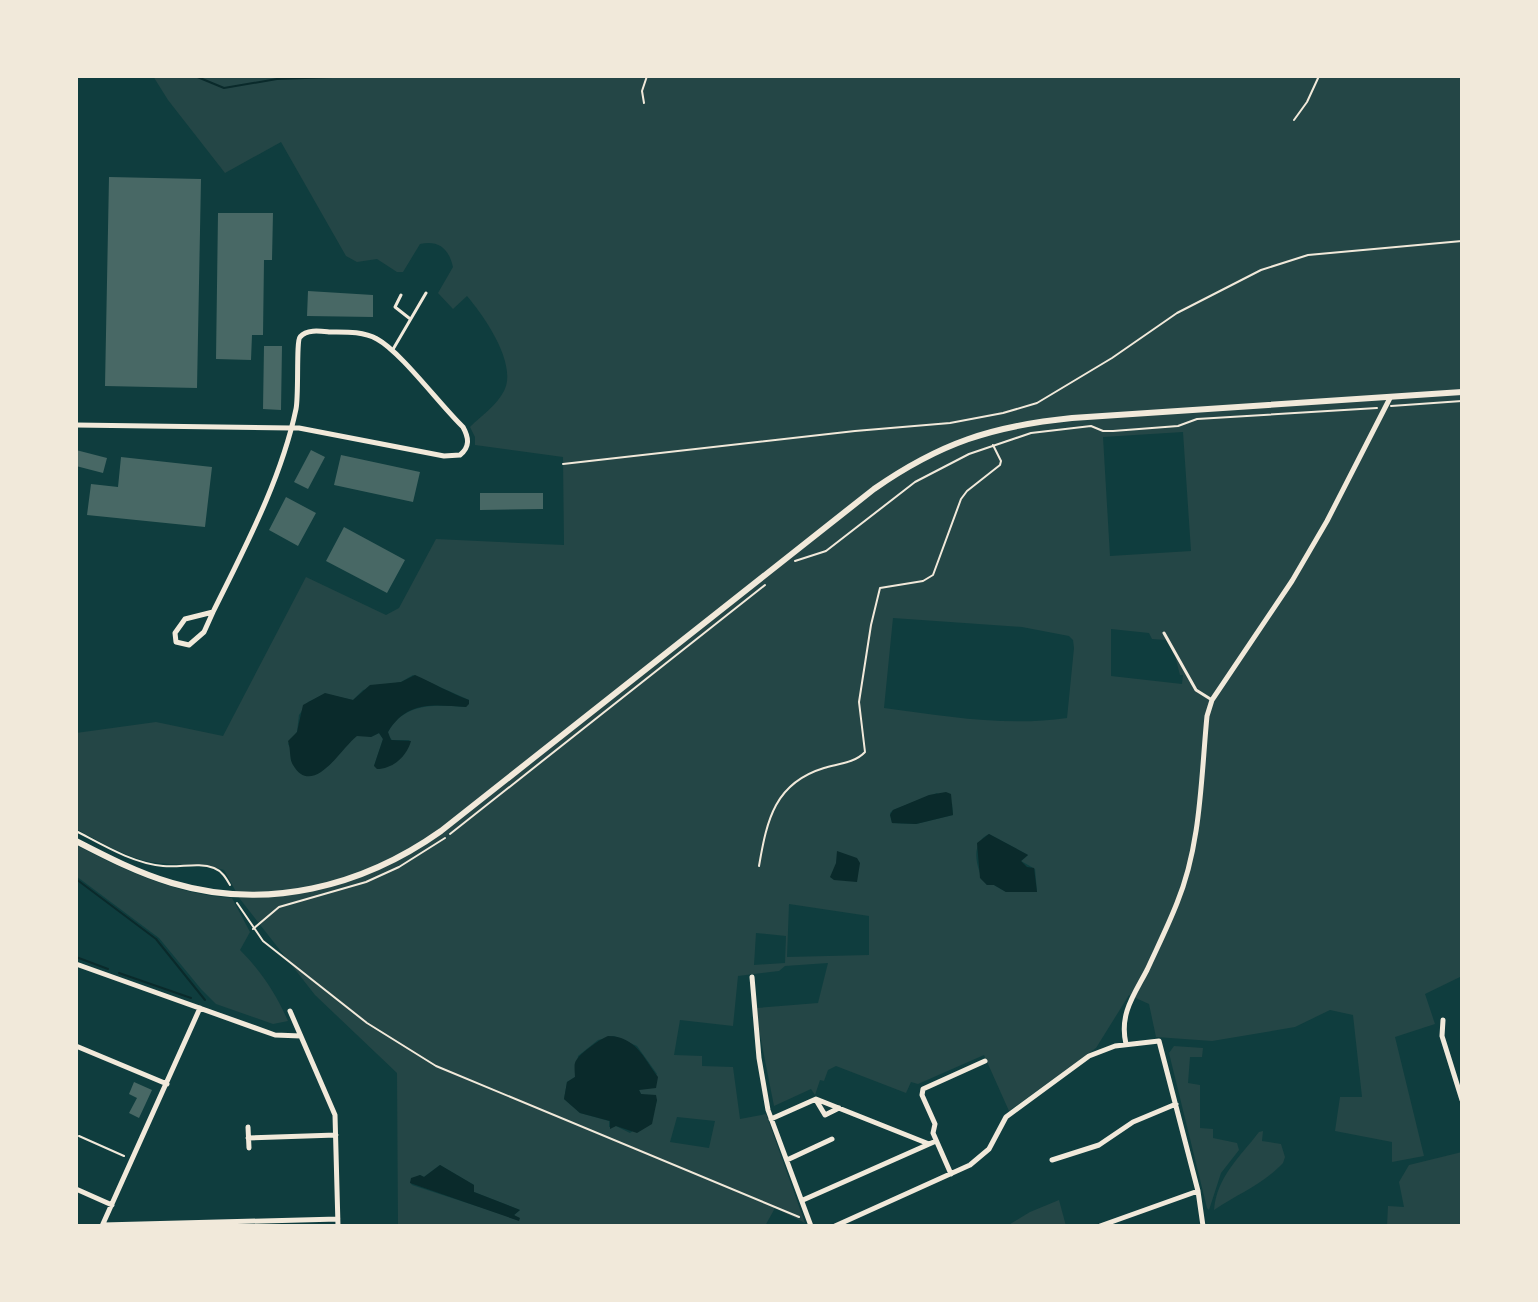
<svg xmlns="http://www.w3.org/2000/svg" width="1538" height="1302" font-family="Figtree,sans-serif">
  <rect width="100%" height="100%" fill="#0f3d3e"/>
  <path fill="#244646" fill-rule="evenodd" d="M153,76h1309v900l-37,18 10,30 -40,13 29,119 -32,6v-20l-57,-11 5,-34h22l-9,-82 -23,-5 -35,17 -83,14 -56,-4 -7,-33 -20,-9 -33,53 -87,63 -25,-56 -66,29 -7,-2 -5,11 -70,-27 -8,4 -4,11 -4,-1 -5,15 -4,-6 -37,17 -15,-76 -2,-22 61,-5 10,-40 -43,3 -6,5 -41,5 -5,50 -53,-6 -6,35 28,1v10l31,1 7,52 26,-5 39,109 -30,-15 -10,18h-367l-1,-153 -82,-78 -75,-96 -16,-29c-25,-7 -47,-4 -73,-8 -26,-5 -52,-21 -75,-33v-96l80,-11 67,14 83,-159 80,38 13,-7 37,-69 128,6 -1,-88 -88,-12v-8l-5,-10c11,-11 27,-22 34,-36 14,-27 -20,-75 -37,-95l-14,13 -15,-16 15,-26c-4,-18 -14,-27 -33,-23l-17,28h-6l-20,-13 -20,3 -11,-6 -65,-114 -56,31 -57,-73zM1183,432l8,119 -81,5 -7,-119zM893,618l129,9 47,9 4,4 1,8 -7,70c-60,9 -123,-2 -183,-10zM1111,629l38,4 3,6 14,1 9,16 5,19h3l-1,9 -71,-8zM413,675l56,25 -3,7c-31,-2 -63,-5 -79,27l5,6h18l-36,26 9,-27 -4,-6 -8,4 -11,-3 -69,27v-12l-3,-5 9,-12 2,-17 9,-13 17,-8 28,6 10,-10 38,-8zM937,793l15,11 1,11 -37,9 -24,-1 -2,-10 3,-3zM989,834l39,21 -7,6 14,8 2,23h-31l-12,-7h-7c-11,-14 -18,-42 2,-51zM789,904l80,12v39l-82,2zM756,933l30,3 -1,27 -31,2zM614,1036l23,10 20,28 -18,16 2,4 16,6 -5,17 -22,16 -14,-7 -7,1v-6l-29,-8 -16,-14 3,-17 8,-5 3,-21 20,-16zM677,1117l38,4 -6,27 -39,-6zM440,1165l34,20v7l46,18 -6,5 5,5 -107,-35 -2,-3 10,-7 4,2z
    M76,845c50,26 99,49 156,53l18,34 -10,18c22,22 36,44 48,71l-15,3 -57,-20 -15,-15 -42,-51 -83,-62z
    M1174,1046l29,2 -1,9h-12l-2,26 12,2v43l13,1v9l24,5 2,7 -18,23 -12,37 -2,-2 -38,-155z
    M1263,1131l-1,10 19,3 4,13 -2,6c-21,22 -44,30 -69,47 3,-34 26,-53 45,-78z
    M1462,1152v74h-75l1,-20 16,1 -5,-25 10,-17z
    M1059,1200l7,26h-59l23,-14z"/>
  <path fill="#0a2a2b" d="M415,675c18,8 35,18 54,25v4l-3,3c-32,-2 -59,-7 -78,25l3,8 20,1c-4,15 -18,28 -34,28l-3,-3 9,-27 -4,-6 -8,4 -14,-1c-15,11 -44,63 -64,29 -4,-6 -2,-16 -5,-24l9,-9 6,-27 22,-12 28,7 17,-15 31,-3z
    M946,792l5,2 2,21 -37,9 -24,-1 -2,-8 3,-5 36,-15z
    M989,834l39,21 -7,6 6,6 7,1 3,24h-31l-12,-7h-7l-7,-7 -3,-35z
    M837,851l20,7 3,5 -3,19 -23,-2 -4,-3 6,-14z
    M608,1036c28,0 36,23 50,41l-2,11 -17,2 2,4 15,1 1,5 -5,24 -15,9 -21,-7 -6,3v-8l-30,-8 -16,-14 3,-17 8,-5c0,-2 -1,-12 0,-14 2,-8 25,-24 33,-27z
    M440,1165l34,20v7l46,18 -6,5 6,3 -1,3 -109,-38 1,-5 9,-3 4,2z"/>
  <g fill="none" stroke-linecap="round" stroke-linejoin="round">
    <path stroke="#0a2a2b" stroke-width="2" d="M195,76l29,12 53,-9 83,-3
      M76,879l80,60 49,61
      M76,957l32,12
      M119,973l72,25"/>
  </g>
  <path fill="#486865" d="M109,177l92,2 -4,209 -92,-2z
    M218,213h55l-1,47h-8l-1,75h-11l-1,25 -35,-1z
    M308,291l65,4v22l-66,-1z
    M264,346h18l-1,64 -18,-1z
    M76,450l31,8 -4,15 -27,-7z
    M311,450l14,7 -17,32 -14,-7z
    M341,455l79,17 -7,30 -79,-17z
    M121,457l91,10 -7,60 -118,-12 4,-31 27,3z
    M480,493h63v16l-63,1z
    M286,497l30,16 -18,33 -29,-16z
    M344,527l61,33 -18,33 -61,-32z
    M134,1082l18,8 -13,28 -10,-5 8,-15 -8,-4z"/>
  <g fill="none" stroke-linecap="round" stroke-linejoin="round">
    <path stroke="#f1e9da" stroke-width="2" d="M644,103l-2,-12 5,-15
      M1294,120l13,-18 12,-26
      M1391,406l71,-5
      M563,464l292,-33 95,-8 53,-10 34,-10 75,-45 65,-45 84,-43 47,-15 154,-14
      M795,561l31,-10 89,-69 54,-28 62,-21 60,-7 12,5h10l65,-5 19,-7 180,-11
      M76,831c27,14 56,32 87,35 17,2 35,-4 51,2 8,3 12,10 16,17
      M450,834l315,-249
      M759,866c8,-47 16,-83 65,-98 13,-4 31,-5 41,-16l-6,-50 12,-77 9,-37 43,-7 10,-6 28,-76 6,-8 33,-26 1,-4 -8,-16
      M237,903l26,38 104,82 69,43 363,151
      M253,929l26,-22 87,-25 33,-15 46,-29
      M79,1136l45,20"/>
    <path stroke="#f1e9da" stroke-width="3" d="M401,295l-6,12 14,11
      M392,351l34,-58
      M1164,633l32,57 16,10"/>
    <path stroke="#f1e9da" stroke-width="5" d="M76,425l215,3h8l145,28 16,-1c10,-8 9,-17 3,-28 -23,-22 -62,-75 -86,-88 -14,-8 -32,-7 -48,-7 -9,-1 -22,-3 -29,5 -4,4 -1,58 -4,72 -15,71 -51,138 -83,203l-28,7 -10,14 1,9 13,3 15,-13 9,-20
      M76,964l199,71 26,1
      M752,977l7,81 9,52 43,116
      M290,1011l45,104 3,111
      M1443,1020l-1,16 20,64
      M1126,1044c-7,-30 8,-49 21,-74 10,-22 21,-44 30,-67 24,-58 24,-125 30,-187l5,-16 80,-119 35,-60 63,-123
      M76,1046l91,38
      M816,1100l9,15 14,-7
      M771,1119l45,-20 113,45
      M248,1127l1,21
      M248,1138l88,-3
      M787,1160l45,-21
      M1052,1160l47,-15 34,-23 43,-18
      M951,1174l-18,-41 2,-9 -13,-29 1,-6 62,-28
      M76,1189l36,16
      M803,1200l133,-59
      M103,1225l235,-6
      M102,1226l98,-218
      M835,1226l135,-61 19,-16 17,-32 83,-61 26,-10 44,-5 39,150 5,35
      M1100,1226l98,-35"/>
    <path stroke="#f1e9da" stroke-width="6" d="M76,841c31,16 62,32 96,42 94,28 190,4 269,-52l433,-342c66,-46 118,-63 198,-71l390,-26"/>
  </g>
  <rect width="1538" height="1302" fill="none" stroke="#f1e9da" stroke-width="156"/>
</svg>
